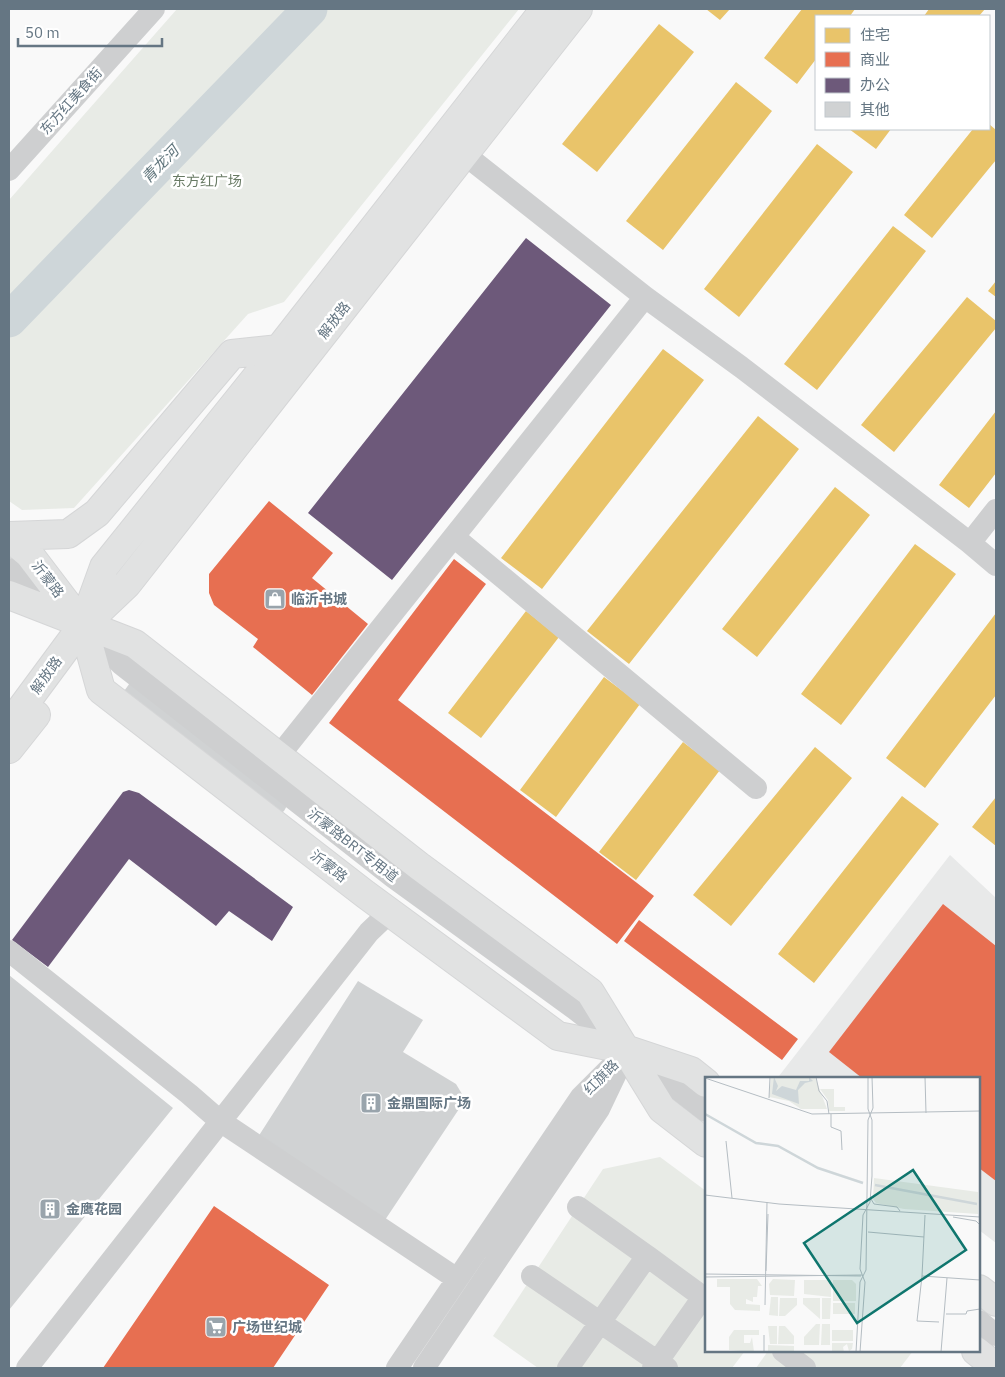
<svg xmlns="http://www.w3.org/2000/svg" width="1005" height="1377" font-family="'IBM Plex Sans','Noto Sans SC',sans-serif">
  <rect width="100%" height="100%" fill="#f9f9f9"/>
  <path fill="#e8e9e9" d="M950,855l46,43v345l-17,-13v-152h-197l-3,-2z"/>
  <path fill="#e8ebe6" d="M177,9h342l-235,293 -36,12 -174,194 -52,2 -13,-9v-301z
    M660,1157l46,34v160h39l-13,17h-194l-45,-32 110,-167z
    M768,1351h145l-13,17h-144z"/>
  <path fill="#e9c46a" d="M706,9h24l-10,11z
    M802,9h53l-5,7h-34v43l-19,25 -33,-26z
    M929,9h56l-6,7h-55z
    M659,24l35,28 -97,120 -35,-28z
    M736,82l36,29 -109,139 -37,-29z
    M989,124l7,6v30l-64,78 -28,-23 69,-86h16z
    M849,129h42l-15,20z
    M817,144l36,28 -114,145 -35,-28z
    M893,226l33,25 -109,139 -33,-26z
    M996,281v16l-8,-6z
    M967,297l29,24v7l-102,124 -33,-27z
    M663,349l41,31 -162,209 -41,-31z
    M996,411v62l-27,35 -30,-23z
    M758,416l41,33 -170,215 -42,-33z
    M835,487l35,28 -113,142 -35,-28z
    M915,544l41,30 -115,151 -40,-31z
    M526,611l33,26 -78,101 -33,-25z
    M996,613v82l-71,93 -39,-30z
    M604,677l36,27 -84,113 -36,-27z
    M683,742l37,28 -84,110 -37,-28z
    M815,747l37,31 -121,148 -38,-31z
    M902,796l37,28 -125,159 -36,-29z
    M996,797v49l-24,-19z"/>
  <path fill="#e76f51" d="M269,501l64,52 -21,25 56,46 -56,71 -59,-48 5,-8 -44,-34 -5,-12v-19z
    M454,559l32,25 -88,116 256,196 -37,48 -288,-221z
    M943,904l53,42v235l-17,-13v-90h-117l-33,-26z
    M639,920l159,119 -16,21 -158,-119z
    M214,1206l115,79 -56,83h-170z"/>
  <path fill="#6d597a" d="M526,238l85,67 -219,275 -84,-67z
    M129,790l10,3 154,114 -21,34 -43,-30 -13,15 -87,-67 -81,108 -36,-27 111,-148z"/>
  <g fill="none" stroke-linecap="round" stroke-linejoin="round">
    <path stroke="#ced6d9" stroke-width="35" d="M9,320l301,-311"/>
  </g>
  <path fill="#d0d2d3" d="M132,680l156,124 -4,7 -6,5 -156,-122z
    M9,975l164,133 -164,202z
    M358,981l65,39 -20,32 53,32 6,10 -1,12 -76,114 -127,-83z"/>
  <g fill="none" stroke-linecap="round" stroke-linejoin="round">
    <g stroke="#d5d6d7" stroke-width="30">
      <path id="major" d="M9,536l59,-2 29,-21 135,-159 47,-5
        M9,537l20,17 54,71 18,65 264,204 193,142 70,14 63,21 15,12
        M9,595l126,49 284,222 171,126 72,117 44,34
        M87,622l40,-38 451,-575
        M9,725l74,-100 21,-58 175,-218 266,-340
        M9,749l27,-34
        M979,1289l17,13
        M976,1351l20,16"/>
    </g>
    <path stroke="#cecfd0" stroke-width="22" d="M464,154l181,143 96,70 229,176 26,-33
      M9,170l145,-161
      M454,537l302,251
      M970,543l26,22
      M9,569l74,56 38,39 272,213 182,132 131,102
      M278,757l367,-460
      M9,951l180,143 31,27 237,158
      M647,1256l56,41
      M532,1276l135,92
      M979,1321l17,14
      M783,1351l22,17
      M27,1368l342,-436 21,-20
      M397,1368l184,-271 47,-47
      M424,1368l175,-259 20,-42
      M568,1368l79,-112 -69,-49
      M653,1368l50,-71 3,2"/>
    <use href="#major" stroke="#e1e2e2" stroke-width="28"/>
  </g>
  <defs>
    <g id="shop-square" transform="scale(1.125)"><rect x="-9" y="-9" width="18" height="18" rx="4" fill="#99a4ac" stroke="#fff"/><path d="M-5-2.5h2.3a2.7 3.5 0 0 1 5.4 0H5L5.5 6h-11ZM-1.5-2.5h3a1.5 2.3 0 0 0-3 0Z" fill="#fff"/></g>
    <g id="building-square" transform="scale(1.125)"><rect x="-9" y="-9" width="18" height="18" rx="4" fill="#99a4ac" stroke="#fff"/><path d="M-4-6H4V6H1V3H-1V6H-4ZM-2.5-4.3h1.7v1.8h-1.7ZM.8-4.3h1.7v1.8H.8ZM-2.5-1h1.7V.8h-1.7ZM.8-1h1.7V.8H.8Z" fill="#fff"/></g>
    <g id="supermarket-square" transform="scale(1.125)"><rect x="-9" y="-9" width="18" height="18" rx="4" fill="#99a4ac" stroke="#fff"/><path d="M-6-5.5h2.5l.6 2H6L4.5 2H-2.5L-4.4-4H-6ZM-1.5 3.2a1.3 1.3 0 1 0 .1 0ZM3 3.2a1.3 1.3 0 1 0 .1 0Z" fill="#fff"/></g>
  </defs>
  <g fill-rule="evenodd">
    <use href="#shop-square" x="275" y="599"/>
    <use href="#building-square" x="371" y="1103"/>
    <use href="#building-square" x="50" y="1209"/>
    <use href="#supermarket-square" x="216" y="1327"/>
  </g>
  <g text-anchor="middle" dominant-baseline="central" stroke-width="5" stroke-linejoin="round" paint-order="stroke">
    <g font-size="14" fill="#657683" stroke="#fff">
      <text transform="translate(71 101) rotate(-48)">东方红美食街</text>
      <text transform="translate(334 320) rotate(-52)">解放路</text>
      <text transform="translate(48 579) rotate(53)">沂蒙路</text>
      <text transform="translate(46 675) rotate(-54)">解放路</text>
      <text transform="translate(353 845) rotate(38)">沂蒙路BRT专用道</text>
      <text transform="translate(329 866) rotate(38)">沂蒙路</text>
      <text transform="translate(601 1077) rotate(-45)">红旗路</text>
    </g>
    <g font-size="14" fill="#687a64" stroke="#fff">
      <text x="207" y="181">东方红广场</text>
    </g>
    <g font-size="14" font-weight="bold" fill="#657683" stroke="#fff" text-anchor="start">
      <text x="291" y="599">临沂书城</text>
      <text x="387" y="1103">金鼎国际广场</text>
      <text x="66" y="1209">金鹰花园</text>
      <text x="232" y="1327">广场世纪城</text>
    </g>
    <g font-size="15" font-style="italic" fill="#60757c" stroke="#fff">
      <text transform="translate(160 164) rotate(-46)">青龙河</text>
    </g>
  </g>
  <g transform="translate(705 1077)">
    <rect width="275" height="275" fill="#f9f9f9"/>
    <path d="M66,0h44l12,32h-26l-12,-8 -20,-4zM115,12h14v18h11v4h-16l-1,-11zM169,101l104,14v22l-74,-5 -28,-6 -3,-4zM12,202h40l5,7h-4l-1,11h-4v5l-7,-3v5l14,1v6l-25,-1 -5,-6v-17h-13zM68,202l22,1 -1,16 -24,-1 -1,-11zM99,203h27v17l-27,-3zM128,203h19l4,4v17h-23zM66,220h7v19l-9,-1zM75,221h17v7l-12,11h-6zM98,221h17v21l-17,-15zM117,221h9l-1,21h-8zM128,226h22v11h-22zM111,247h4l-1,21h-15v-8zM117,247h8v21h-9zM63,249h9v18h-7zM74,249h6l9,10v8h-16zM29,253h25v5h-15v8h6l2,-6 2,15 -25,-2v-13zM127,253h21v11h-21zM127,266h21l-1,6 -3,2 -2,-7 -4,3 1,5h-12zM63,268l26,1v6h-26z" fill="#e8ebe6"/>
    <path d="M69,0l4,9 -2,5 6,-5 14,4 4,-9h9v-4l4,4 -8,2 -7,7 1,14 -27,-10z" fill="#ced6d9"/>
    <path fill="none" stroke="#ced6d9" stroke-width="2.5" d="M0,37l51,29 22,3 40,22 45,15M170,108l102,19"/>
    <path fill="none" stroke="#b5bdc3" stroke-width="1" d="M111,0l3,14 8,10 2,13M220,0l1,36M0,1l107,36 168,-3M64,21l1,-21M126,37v13l10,4 1,19M21,64l6,57M0,118l74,9 201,13M166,122l3,5 23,3 3,4M220,138l-3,61 58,4M248,140l23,4 4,4M163,155l56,5M61,194l2,-57M0,197l156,2M217,199l-5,45 22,1M0,200l157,-2M60,228l2,-103M241,237h20l1,-3 13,-2M59,275v-17M151,275l4,-70 6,-12 2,-150 5,-12 -1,-31M155,275l5,-70 -5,-13 3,-54 7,-13 2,-26v-56l-4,-11v-32M236,275l6,-74"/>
    <path fill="#0f766e" fill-opacity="0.15" stroke="#0f766e" stroke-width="2.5" d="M208,93l53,80 -109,73 -53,-80z"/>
    <rect width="275" height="275" fill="none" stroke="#657683" stroke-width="2.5"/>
  </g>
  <rect width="1005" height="1377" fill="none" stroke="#657683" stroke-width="20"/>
  <rect x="815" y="15" width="175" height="115" fill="#ffffff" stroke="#c1c8cd"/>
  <rect x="825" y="28" width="25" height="15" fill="#e9c46a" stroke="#c1c8cd"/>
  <text x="860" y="40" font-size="15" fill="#657683">住宅</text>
  <rect x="825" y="52" width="25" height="15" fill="#e76f51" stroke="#c1c8cd"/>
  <text x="860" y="65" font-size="15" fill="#657683">商业</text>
  <rect x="825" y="78" width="25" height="15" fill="#6d597a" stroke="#c1c8cd"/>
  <text x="860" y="90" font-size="15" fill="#657683">办公</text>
  <rect x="825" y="102" width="25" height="15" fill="#d0d2d3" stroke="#c1c8cd"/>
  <text x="860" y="115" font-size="15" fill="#657683">其他</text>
  <path d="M18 38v8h144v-8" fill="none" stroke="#657683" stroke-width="2.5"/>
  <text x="25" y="38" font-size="15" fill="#657683" stroke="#ffffff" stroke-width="4" paint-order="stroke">50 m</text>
</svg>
